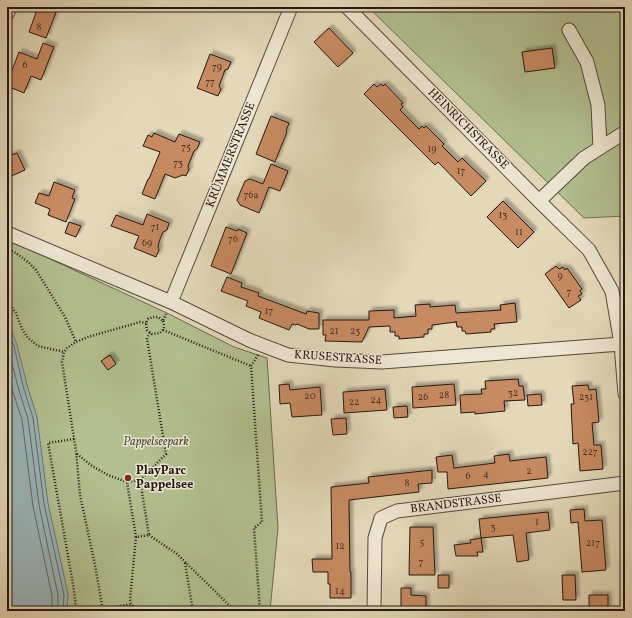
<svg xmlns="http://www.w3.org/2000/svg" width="632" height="618" font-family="Vollkorn,serif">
  <defs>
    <filter id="shadow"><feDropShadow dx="3.5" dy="-3.5" stdDeviation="1" flood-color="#0004"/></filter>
  </defs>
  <rect width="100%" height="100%" fill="#e3d9b9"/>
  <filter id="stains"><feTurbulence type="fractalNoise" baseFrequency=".005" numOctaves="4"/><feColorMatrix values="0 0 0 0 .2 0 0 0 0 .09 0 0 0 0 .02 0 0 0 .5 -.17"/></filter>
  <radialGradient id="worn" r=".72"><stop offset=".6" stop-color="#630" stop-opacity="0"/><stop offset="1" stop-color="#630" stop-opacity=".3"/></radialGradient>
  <path fill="#b2bf90" stroke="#6a6b51" d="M368,7h257v209l-41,2z
    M7,239l160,74 67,34 33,11 11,170 -8,83h-263z"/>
  <path fill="#9ab7ba" stroke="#6a7777" d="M7,318l10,27 10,40 10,32 11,86 20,91 -1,17h-60z"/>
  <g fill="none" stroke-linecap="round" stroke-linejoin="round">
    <path stroke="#5e6766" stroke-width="1" d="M7,329l7,17 9,40 10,32 11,86 20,91 -1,16
      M7,343l11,44 10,32 11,86 19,90v16
      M7,367l5,22 10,31 11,86 19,90v15"/>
  </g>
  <path fill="#c88a61" stroke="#231712" filter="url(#shadow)" d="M38,7h20l-12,31 -17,-6z
    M329,28l24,25 -15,14 -24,-25z
    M43,43l11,4 -13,33 -10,-4 -7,17 -17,-7v-5l2,-3 10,-26 18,7z
    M552,48l3,20 -30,4 -3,-20z
    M210,54l21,8 -3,7 -3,1 -6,16 2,3 -3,7 -21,-8z
    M374,84l3,3 4,-3 2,2 2,-2 18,19 -2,1 2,3 -3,3 19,19 3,-3 2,2 2,-2 18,18 -2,2 16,16 4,-4 24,23 -15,15 -33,-34 -3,3 -71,-71z
    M271,116l18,7 -3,8 1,1 -12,30 -19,-8z
    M154,133l21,9 4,-8 21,8 -3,7 -3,2 -6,15 1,3 -3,7 -3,-1 -8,3 -10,-4 -10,25 -13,-5 6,-15h1l11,-27 -17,-6 5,-11 4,2z
    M17,153l8,17 -18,8v-21z
    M271,164l17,7 -8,20 -11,-4 -10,26 -19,-8 -3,-5 8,-19 5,-2 13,5z
    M54,182l21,8 -3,8 3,1 -9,23 -18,-7 2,-6 -15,-6 4,-10 10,3z
    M503,201l31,31 -16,16 -31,-31z
    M147,214l22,9 -2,7 -4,2 -3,7 -2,7 1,4 -3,7 -22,-9 5,-12 -28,-10 5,-11 27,10z
    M69,222l12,4 -5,11 -11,-4z
    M226,227l11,4 1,-2 9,4 -16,41 -20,-8z
    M556,266l3,3 4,-2 2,3 2,-2 15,21 -2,2 2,3 -4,2 3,4 -12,8 -24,-34z
    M227,277l15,6 -1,4 18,6 -1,3 48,18 1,-3 12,2v16h-10l-12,-5 -1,1 -4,-1 -3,6 -30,-12 2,-6 -15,-6 2,-5 -27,-10z
    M515,303l2,19 -23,2 1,5h-4v3l-25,2 -1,-3h-3v-4h-5l-1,-6v1l-24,3v4h-4v5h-4v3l-25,2v-3h-4v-4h-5v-6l-21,1 -7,15 -37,-1 1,-6h-3v-15h46v-9l25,-1v8l22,-2 -1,-11 15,-1v3l25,-2 1,8 45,-3 -1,-5z
    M110,355l6,9 -8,6 -7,-9z
    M518,379l1,7h4l2,14 -21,1 1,10 -30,3v-2l-14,1 -1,-18 22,-1 -1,-5h5l-1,-8z
    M289,384l1,6 30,-3 2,28 -30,2 -2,-14 -10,1 -1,-19z
    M454,384l2,21 -43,3 -1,-21z
    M588,385l1,5 7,-1 3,33 -7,1 2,22h7l2,24 -23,2 -2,-28 -5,1 -2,-40h3l-2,-18z
    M385,389l2,21 -43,3 -1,-21z
    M541,394l1,11 -14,1 -1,-11z
    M407,406l1,11 -14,1 -1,-11z
    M346,418l1,16 -14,1 -2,-16z
    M509,454l1,7 36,-4 2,21 -100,11 -1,-17h-9l-2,-15 16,-2 2,13 41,-5 -1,-7z
    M432,470v13l-14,1 1,8 -70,8 1,72h1v26h-21v-14h-2v-12h-15l-1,-13h20l-1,-72 38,-4 -1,-6z
    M584,509l1,12 17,-1 4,50 -24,2 -4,-50 -7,1 -1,-13z
    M548,512l2,18 -24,3 3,27 -12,2 -4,-27 -32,3 -2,-19z
    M410,527h23l2,48h-26z
    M481,538l2,14h-6l1,4h-22l-2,-11 17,-2 -1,-3z
    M438,575h11v13h-11z
    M562,575h13l1,25h-13z
    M401,588h10v7l15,1v15h-25z
    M589,595h19v16h-19z"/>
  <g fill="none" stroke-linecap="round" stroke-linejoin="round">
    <g stroke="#53483c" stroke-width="15">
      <path id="minor" d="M347,7l192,194 50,49 23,41 9,53 4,50
        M7,14l3,-7
        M569,30l18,32 11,43 2,43
        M539,201l45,-43 38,-24h3
        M7,233l164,69 78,38 39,15 47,5 47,2 239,-18
        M171,302l120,-295
        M374,611l1,-73 6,-20 16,-7 228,-28"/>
    </g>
    <path stroke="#231712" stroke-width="2.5" stroke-dasharray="1 2" stroke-linecap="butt" d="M9,250l7,3 12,9 8,8 29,47 11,25
      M7,300l9,13 6,16 6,9 10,8 26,6
      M163,321c2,5 1,8 -3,12l-8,1 -5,-4 -1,-7 2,-4 5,-2h5l5,4 3,-7
      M163,330l88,36
      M258,355l-7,11 11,156 -8,6 6,83
      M74,439l-26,4 25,141 3,23v4
      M77,454l15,12 16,9 19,7
      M140,480l9,55 -13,2 -9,-55 13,-2 26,-26 -16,-97 -3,-18 3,-7
      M149,535l28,19 58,57
      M136,537l-6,62 1,5 6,7
      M185,563l8,48
      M94,611l37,-7
      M103,611l-8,-46 -15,-70 -4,-44 -14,-89 2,-10 3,-4 9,-6 12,-5 52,-15 6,1"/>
    <use href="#minor" stroke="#ede6d2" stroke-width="13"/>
  </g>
  <circle fill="#8f2418" stroke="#ede6d2" stroke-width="1.5" cx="128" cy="478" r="4"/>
  <g text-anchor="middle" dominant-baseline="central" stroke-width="3" stroke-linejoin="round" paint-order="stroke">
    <g font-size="10" fill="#4c3426">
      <text x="39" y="27">8</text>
      <text x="25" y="65">6</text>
      <text x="217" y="67">79</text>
      <text x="210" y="82">77</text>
      <text x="186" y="147">75</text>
      <text x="432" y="149">19</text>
      <text x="178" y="163">73</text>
      <text x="461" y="171">17</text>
      <text x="251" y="195">76a</text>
      <text x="503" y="215">13</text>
      <text x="155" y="227">71</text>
      <text x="519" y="232">11</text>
      <text x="233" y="239">76</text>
      <text x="147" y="243">69</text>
      <text x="560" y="276">9</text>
      <text x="569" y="292">7</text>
      <text x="269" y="311">17</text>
      <text x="334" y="331">21</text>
      <text x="355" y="331">23</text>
      <text x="513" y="393">32</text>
      <text x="444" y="395">28</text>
      <text x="310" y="396">20</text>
      <text x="423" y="397">26</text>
      <text x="586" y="397">231</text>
      <text x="376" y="400">24</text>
      <text x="354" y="402">22</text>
      <text x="590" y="452">227</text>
      <text x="529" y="471">2</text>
      <text x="486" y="474">4</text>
      <text x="468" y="476">6</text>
      <text x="407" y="483">8</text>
      <text x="537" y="522">1</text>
      <text x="493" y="527">3</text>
      <text x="422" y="542">5</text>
      <text x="593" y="543">217</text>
      <text x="340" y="546">12</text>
      <text x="421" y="562">7</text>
      <text x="340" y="591">14</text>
    </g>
    <g font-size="12" fill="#231712" stroke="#ede6d2">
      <text transform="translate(468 129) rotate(45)">HEINRICHSTRASSE</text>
      <text transform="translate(231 155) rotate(-68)">KRÜMMERSTRASSE</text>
      <text transform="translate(338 358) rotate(4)">KRUSESTRASSE</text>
      <text transform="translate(456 504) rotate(-7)">BRANDSTRASSE</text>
    </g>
    <g font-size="12" font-style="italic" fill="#4e4938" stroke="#ede6d2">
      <text x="156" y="442">Pappelseepark</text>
    </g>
    <g font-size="12" font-weight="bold" fill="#231712" stroke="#ede6d2" text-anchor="start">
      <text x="136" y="471">PlayParc<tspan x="136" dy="14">Pappelsee</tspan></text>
    </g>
  </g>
  <rect width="632" height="618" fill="none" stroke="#e3d9b9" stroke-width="24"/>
  <rect x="8" y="8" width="616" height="602" fill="none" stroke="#231712" stroke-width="2"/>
  <rect x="12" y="12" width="608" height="594" fill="none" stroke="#231712"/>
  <rect width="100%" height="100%" filter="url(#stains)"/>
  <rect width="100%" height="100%" fill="url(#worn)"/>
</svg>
